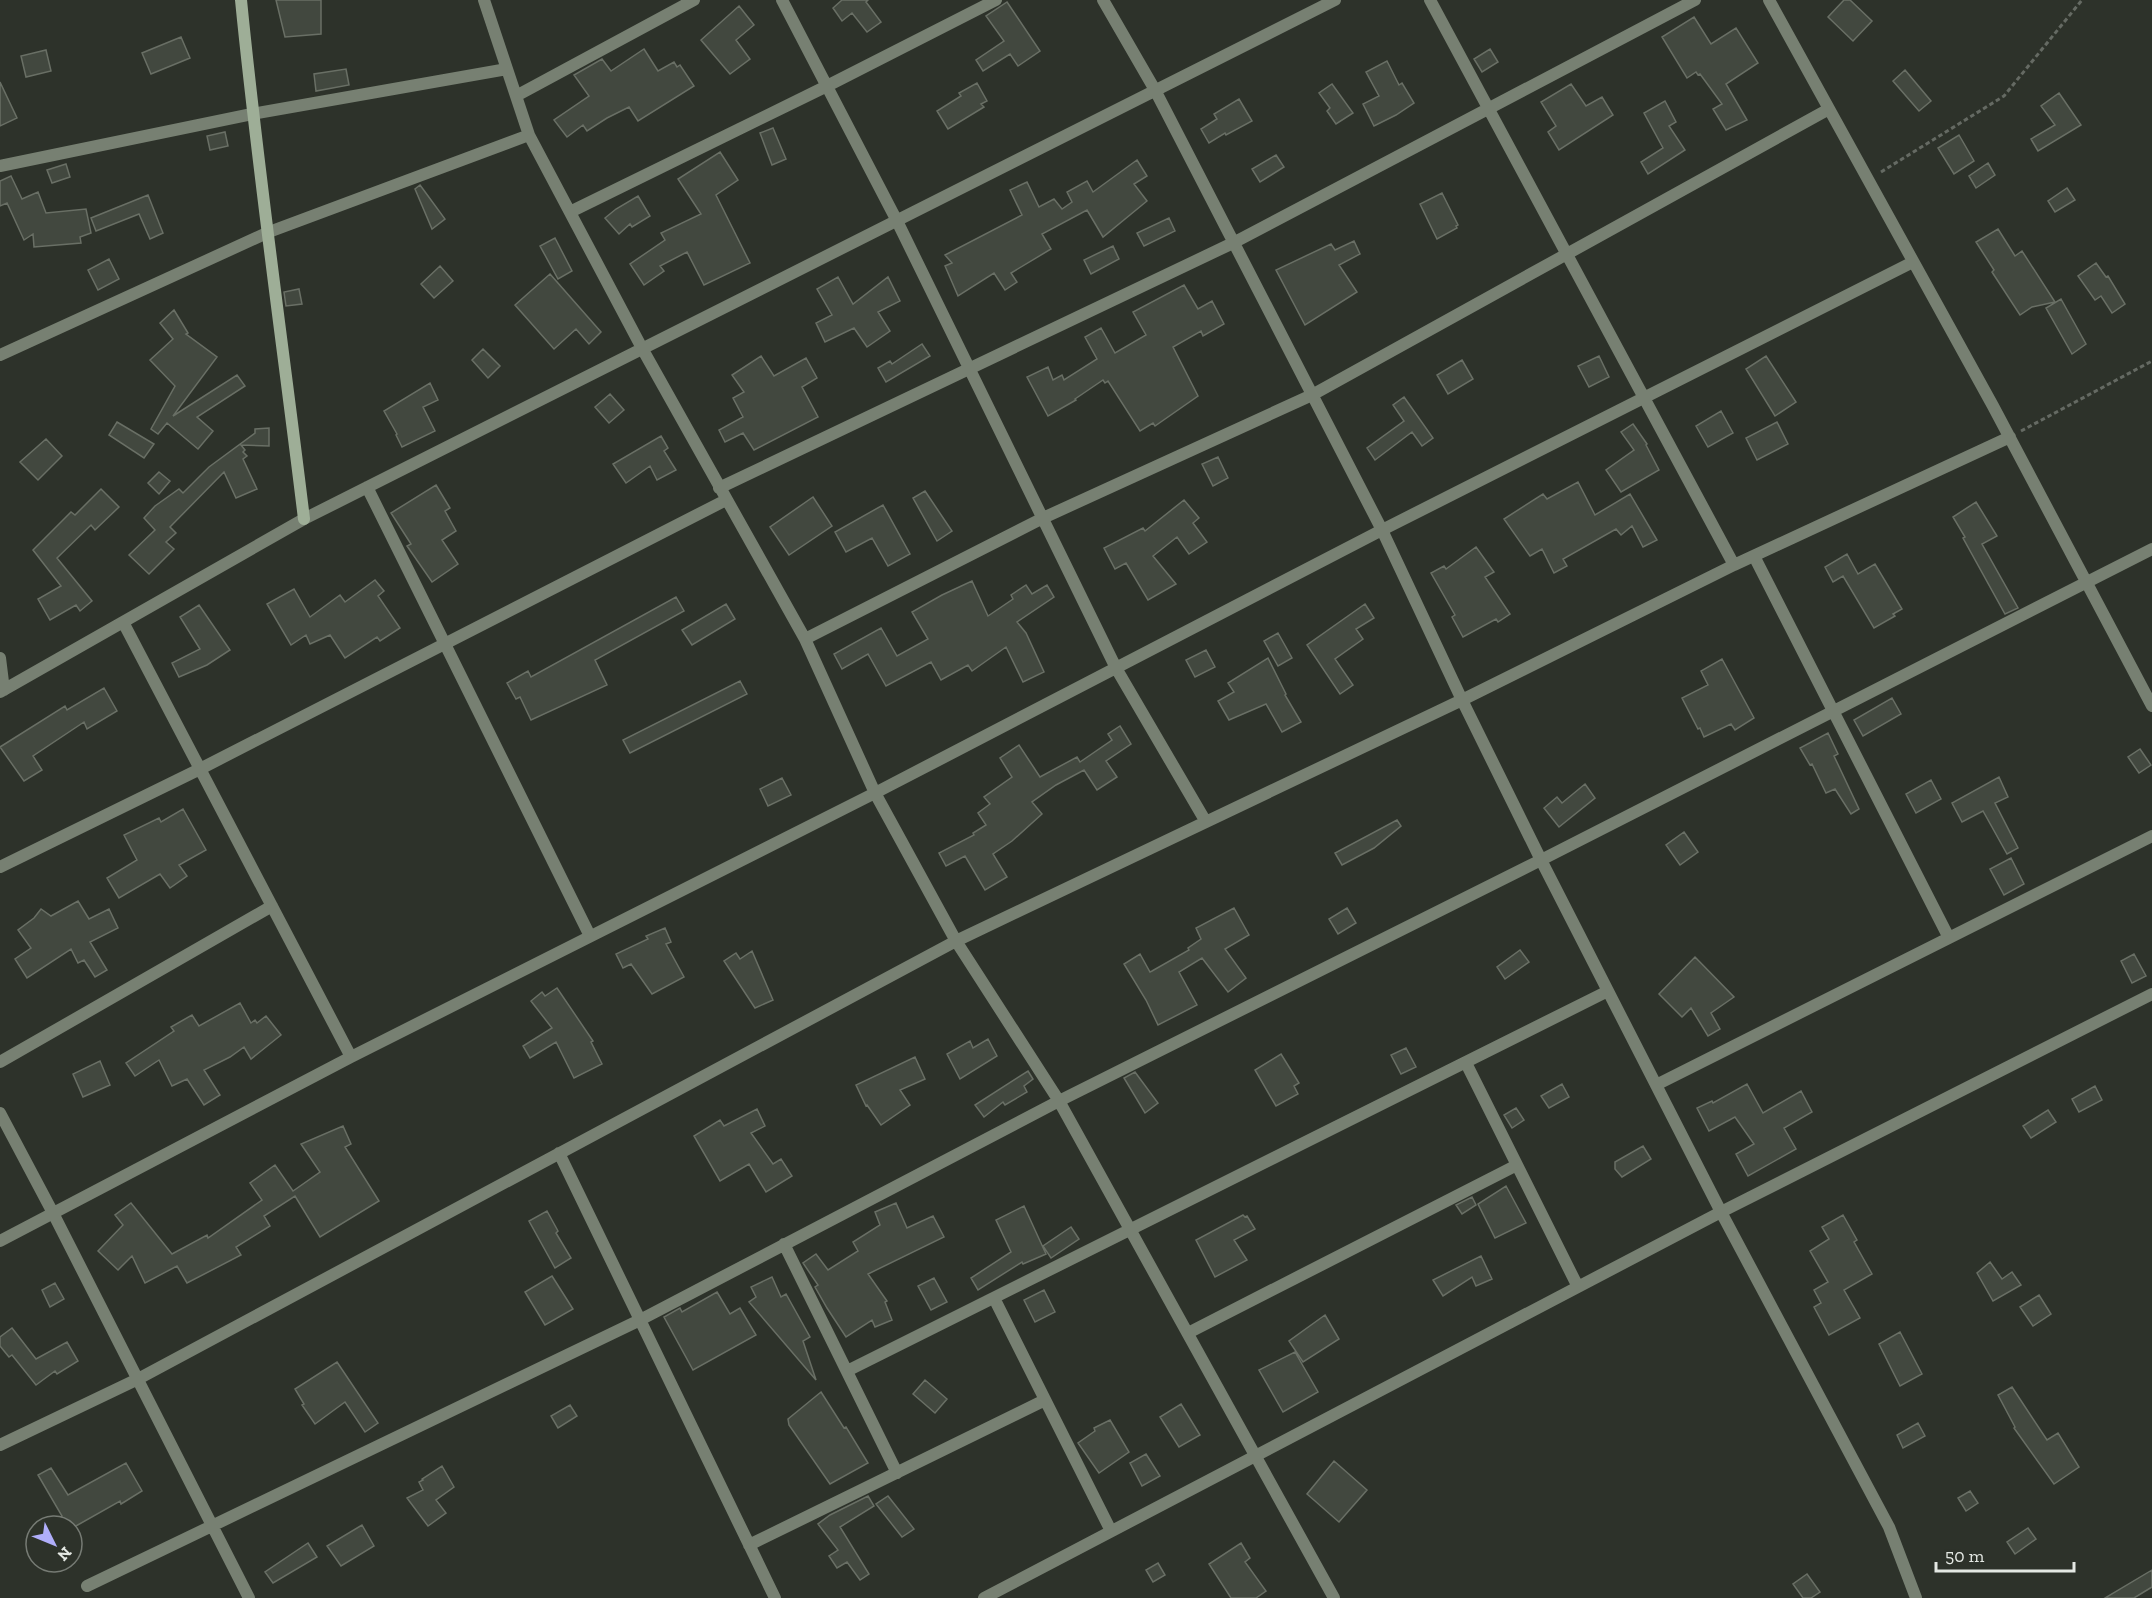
<svg xmlns="http://www.w3.org/2000/svg" width="2152" height="1598" font-family="'Zilla Slab',serif">
  <rect width="100%" height="100%" fill="#2d322a"/>
  <path fill="#42483f" stroke="#696f65" stroke-width="1.5" d="M276,0h45v34l-36,3z
    M842,0h26l-2,2 15,20 -14,10 -15,-19 -10,8 -9,-13z
    M1844,0h6l22,21 -19,20 -25,-24z
    M1007,2l33,49 -22,15 -8,-12 -27,17 -7,-11 28,-19 -18,-25z
    M739,6l15,19 -18,15 14,19 -20,15 -29,-34z
    M1694,17l17,27 25,-16 22,35 -32,21 21,36 -21,10 -13,-21 9,-5 -22,-30 -2,1 -2,-3 -9,6 -25,-41z
    M181,37l9,21 -39,16 -9,-21z
    M644,49l14,22 16,-9 3,5 3,-2 14,21 -56,35 -9,-14 -22,11 -20,13 -4,-6 -16,12 -13,-17 35,-24 -15,-21 28,-16 9,12z
    M1490,49l8,13 -16,10 -8,-13z
    M46,50l5,21 -25,6 -5,-21z
    M1387,61l12,24 3,-2 12,20 -18,12 -22,11 -11,-22 16,-8 -13,-24z
    M346,69l3,16 -33,6 -2,-17z
    M1905,70l26,31 -12,10 -26,-30z
    M0,82l17,36 -17,8z
    M977,83l10,18 -6,3 3,3 -36,22 -11,-18 24,-15 -2,-3z
    M1332,84l21,29 -17,11 -9,-13 3,-3 -11,-15z
    M1571,84l15,22 16,-9 11,18 -54,35 -11,-18 8,-6 -15,-24z
    M2059,93l22,32 -43,26 -7,-12 24,-14 -14,-19z
    M1239,99l13,22 -26,14 -1,-2 -16,10 -8,-14 16,-10 -3,-5z
    M1665,101l11,21 -7,4 16,24 -37,24 -7,-12 22,-14 -19,-35z
    M773,128l13,31 -14,6 -12,-32z
    M225,132l3,14 -18,4 -3,-14z
    M1959,135l15,26 -20,13 -16,-26z
    M720,152l18,28 -22,15 34,68 -46,22 -17,-33 -27,14 4,5 -20,14 -14,-21 35,-24 -4,-7 40,-19 -23,-35z
    M1276,155l8,12 -24,15 -8,-13z
    M1137,160l10,16 -13,8 13,17 -44,36 -16,-27 -45,24 9,15 -40,24 6,9 -12,8 -11,-17 -36,23 -13,-30 7,-3 -7,-8 77,-40 -12,-25 17,-8 12,25 15,-8 8,10 10,-7 -5,-10 20,-11 6,11z
    M1988,163l7,12 -19,13 -7,-12z
    M66,164l4,13 -18,6 -5,-13z
    M11,176l11,23 16,-7 8,21 40,-4 5,24 -11,4 1,6 -47,4 -1,-13 -9,6 -17,-37 -7,3v-25z
    M420,185l25,34 -13,10 -17,-40z
    M2067,188l8,12 -20,12 -7,-11z
    M1442,193l16,32 -2,1 1,2 -20,11 -17,-35z
    M148,195l15,38 -13,6 -11,-25 -43,17 -5,-13z
    M638,196l12,20 -18,11 -2,-3 -11,10 -14,-16 11,-9z
    M1169,218l6,13 -31,15 -7,-13z
    M1998,229l17,27 7,-5 33,51 -23,5 -12,8 -28,-43 2,-2 -18,-28z
    M555,238l17,33 -14,8 -18,-33z
    M1354,241l6,13 -21,11 18,27 -52,33 -29,-55 55,-26 4,6z
    M1113,246l6,13 -28,15 -7,-14z
    M109,259l10,20 -21,11 -10,-20z
    M2096,263l10,14 2,-1 17,28 -13,9 -11,-17 -6,4 -17,-24z
    M440,266l13,15 -19,17 -13,-14z
    M550,274l51,58 -12,12 -13,-15 -22,20 -39,-44z
    M838,277l15,27 35,-27 12,24 -22,11 12,19 -23,16 -13,-19 -29,14 -9,-19 16,-8 -15,-26z
    M1184,285l14,24 14,-8 12,23 -21,12 -2,-5 -28,16 25,49 -43,30 -2,-3 -13,8 -32,-50 -3,2 -2,-3 -28,19 1,1 -28,16 -21,-39 21,-10 5,13 9,-5 2,5 33,-21 -12,-22 16,-9 14,25 31,-18 -13,-23z
    M299,289l3,15 -16,2 -2,-14z
    M2061,299l25,45 -14,10 -26,-46z
    M174,310l14,23 -2,1 31,23 -44,59 64,-41 8,11 -48,31 16,14 -15,18 -31,-26 -9,11 -7,-5 24,-43 -25,-26 23,-21 -13,-16z
    M922,344l8,12 -44,26 -8,-14 12,-7 2,3z
    M483,349l17,17 -12,12 -16,-18z
    M761,356l13,20 32,-18 11,20 -15,9 16,30 -64,33 -11,-17 -18,9 -6,-12 24,-13 -10,-19 11,-6 -12,-17z
    M1599,356l10,21 -20,10 -11,-21z
    M1766,356l30,46 -21,14 -29,-47z
    M1462,360l11,19 -25,15 -11,-19z
    M430,383l8,17 -15,7 12,24 -33,16 -6,-12 1,-1 -13,-23z
    M610,394l14,16 -15,13 -14,-16z
    M1404,397l29,41 -11,8 -10,-14 -37,28 -8,-12 37,-27 -11,-16z
    M1721,411l12,22 -25,14 -12,-21z
    M117,422l37,22 -10,14 -35,-23z
    M1777,422l11,22 -31,16 -11,-22z
    M1633,424l14,20 -1,1 13,25 -38,22 -15,-22 28,-20 -13,-18z
    M269,428v18l-28,-1 4,5 -2,2 4,4 -4,3 14,30 -21,9 -12,-26 -54,55 6,6 -10,9 8,7 -25,25 -20,-19 26,-25 -11,-12 11,-12 24,-17 4,4 26,-26 46,-34v-4z
    M661,436l7,12 -4,3 12,19 -19,10 -7,-14 -24,17 -13,-19z
    M46,439l16,17 -24,24 -18,-18z
    M1218,457l10,21 -15,8 -11,-22z
    M159,472l11,9 -11,13 -11,-11z
    M1578,482l17,33 35,-21 27,46 -14,7 -11,-21 -11,9 -5,-6 -53,30 4,7 -13,7 -12,-24 -12,7 -26,-37 39,-25 4,5z
    M436,485l14,23 -5,3 11,20 -14,9 16,24 -26,18 -25,-36 4,-2 -20,-31z
    M101,489l18,18 -24,23 -4,-5 -34,33 35,43 -12,10 -4,-6 -26,15 -12,-21 23,-13 -28,-36 38,-38 4,3z
    M925,491l27,40 -15,10 -24,-43z
    M813,497l19,29 -43,29 -19,-28z
    M1184,500l15,18 -6,5 14,19 -18,12 -12,-17 -24,19 23,28 -28,16 -22,-37 -11,6 -11,-21 39,-20 2,3z
    M1976,502l21,34 -15,8 36,64 -13,6 -42,-76 2,-1 -12,-20z
    M883,505l27,49 -22,12 -16,-28 -26,14 -11,-20z
    M1476,547l18,25 -9,5 25,37 -12,8 -2,-3 -33,18 -11,-20 3,-2 -24,-42 13,-7 2,3z
    M1847,554l11,20 17,-10 27,45 -9,5 2,2 -21,12 -31,-52 -10,6 -8,-15z
    M375,580l9,11 -6,5 22,32 -20,13 -3,-4 -32,21 -15,-23 -20,9 -4,-9 -15,10 -24,-41 27,-15 16,28 30,-22 5,7z
    M972,581l16,35 25,-17 -2,-4 15,-10 6,9 15,-9 7,12 -37,25 9,11 18,39 -21,10 -17,-35 -34,24 -4,-6 -27,15 -10,-18 -45,24 -18,-32 -26,15 -8,-15 47,-26 16,28 31,-17 -16,-27 30,-17z
    M676,597l8,14 -89,49 12,25 -76,35 -11,-23 -4,2 -9,-16 21,-12 3,6z
    M726,604l9,15 -43,26 -10,-15z
    M1365,604l9,14 -18,11 7,10 -28,20 18,26 -13,9 -33,-49z
    M199,605l31,45 -23,15 -28,12 -7,-14 28,-14 -20,-32z
    M1278,633l14,25 -14,8 -14,-25z
    M1206,650l9,17 -20,10 -9,-17z
    M1268,658l18,36 -1,1 16,27 -19,10 -16,-28 -37,16 -11,-19 16,-9 -6,-9z
    M1722,659l32,59 -19,12 -4,-6 -27,13 -4,-9 -2,1 -16,-31 26,-13 -7,-14z
    M740,681l7,13 -117,59 -7,-13z
    M104,688l13,23 -30,18 -3,-7 -51,34 9,14 -18,11 -24,-34 65,-41 2,4z
    M1892,698l9,16 -38,22 -9,-16z
    M1120,726l11,18 -25,17 11,16 -20,13 -13,-20 -28,15 -24,17 10,12 -30,27 -19,13 14,23 -22,13 -20,-34 -19,10 -7,-13 35,-18 -1,-2 13,-8 -8,-12 12,-9 -6,-7 28,-20 -12,-19 19,-13 21,32 37,-20 3,5 32,-22 -4,-6z
    M1828,733l10,21 -4,2 25,53 -8,5 -16,-25 -9,4 -14,-29 -2,1 -10,-17z
    M2140,749l11,16 -12,8 -11,-16z
    M1999,777l9,20 -13,6 23,45 -11,6 -24,-43 -21,11 -10,-19z
    M782,778l9,17 -23,11 -8,-17z
    M1931,780l10,19 -25,14 -10,-19z
    M1585,784l10,14 -36,29 -15,-19 13,-11 5,6z
    M183,809l23,41 -27,15 8,11 -17,12 -10,-14 -41,24 -12,-20 30,-18 -13,-25 35,-17 2,4z
    M1397,820l4,6 -27,22 -32,17 -7,-12z
    M1684,832l14,20 -18,13 -14,-20z
    M2011,858l13,26 -20,11 -14,-26z
    M78,901l11,18 20,-10 9,19 -28,14 17,28 -12,7 -11,-17 -6,3 -7,-14 -44,29 -12,-19 16,-11 -13,-18 16,-12 7,-9 10,7z
    M1234,908l15,27 -24,14 21,29 -18,14 -26,-34 -23,14 18,33 -39,20 -12,-25 -22,-36 16,-10 10,18 2,-1 37,-21 -1,-2 13,-9 -5,-11z
    M1347,908l9,15 -18,11 -9,-15z
    M665,928l6,14 -5,2 18,33 -32,17 -21,-30 -8,4 -7,-14 32,-15 -2,-3z
    M1520,950l9,12 -24,17 -8,-12z
    M752,951l21,49 -18,8 -31,-47 12,-8 4,6z
    M2134,954l12,22 -14,7 -11,-22z
    M1695,957l39,40 -23,16 9,16 -12,7 -17,-28 -9,9 -23,-23z
    M557,988l36,53 -2,1 11,22 -28,14 -18,-36 -26,16 -7,-12 29,-18 -21,-27 11,-9 3,4z
    M240,1003l11,20 4,-3 2,3 9,-7 15,19 -30,24 -7,-12 -14,10 -26,13 16,25 -16,10 -17,-26 -15,7 -13,-26 -24,16 -9,-13 48,-32 -3,-4 21,-12 7,11z
    M988,1039l9,17 -37,23 -13,-25 23,-13 3,7z
    M1406,1048l10,19 -15,7 -10,-19z
    M1281,1054l18,29 -5,3 4,8 -22,12 -21,-36z
    M915,1057l10,22 -25,11 10,15 -29,20 -14,-20 -1,1 -10,-21z
    M100,1061l10,24 -27,12 -10,-23z
    M1028,1071l5,8 -9,7 3,6 -22,13 -2,-3 -19,15 -9,-12z
    M1135,1072l23,31 -13,10 -21,-35z
    M1562,1084l7,13 -20,11 -8,-12z
    M1747,1084l16,29 38,-22 11,21 -28,16 12,21 -48,27 -12,-22 18,-10 -19,-27 -26,14 -12,-23 15,-7 1,2z
    M2095,1086l7,14 -23,12 -7,-13z
    M1516,1108l8,12 -12,8 -8,-13z
    M757,1109l8,17 -14,7 22,31 8,-5 11,17 -26,16 -17,-28 -29,17 -26,-45 26,-16 4,6z
    M2048,1110l8,12 -25,16 -8,-12z
    M343,1126l8,18 -6,3 34,54 -59,36 -25,-41 -31,20 6,10 -34,21 5,8 -54,28 -10,-17 -32,17 -13,-27 -14,14 -20,-19 25,-26 -8,-10 16,-12 41,51 35,-19 1,3 54,-38 -12,-17 25,-18 18,26 27,-19 -19,-28z
    M1643,1146l8,13 -29,18 -7,-8v-7z
    M1506,1186l20,37 -31,15 -17,-34z
    M1472,1197l4,8 -14,9 -6,-9z
    M896,1203l11,25 26,-12 11,21 -76,37 19,27 -2,1 7,18 -17,7 -3,-7 -26,17 -19,-29 -12,-21 3,-2 -15,-22 13,-9 12,16 30,-19 -5,-9 27,-17 -5,-13z
    M1024,1206l22,48 -23,10 -1,-2 -44,28 -7,-12 40,-26 -15,-32z
    M547,1211l11,20 -2,2 15,25 -16,10 -26,-47z
    M1243,1215l2,2 2,-1 8,13 -21,11 13,20 -32,17 -19,-37z
    M1843,1215l14,25 -3,2 18,32 -28,16 16,28 -31,17 -15,-28 7,-4 -7,-13 14,-8 -18,-31 19,-12 -7,-12z
    M1071,1227l8,12 -28,19 -8,-12z
    M1481,1256l11,23 -16,7 -4,-9 -29,19 -10,-16z
    M1990,1262l12,17 10,-7 9,13 -28,16 -16,-28z
    M552,1276l21,33 -28,16 -20,-33z
    M772,1277l9,20 5,-3 24,43 -7,4 13,39 -67,-78 7,-5 -5,-10z
    M934,1278l13,24 -16,8 -13,-24z
    M55,1283l9,16 -14,8 -8,-17z
    M1044,1290l11,22 -20,10 -11,-22z
    M717,1292l13,22 10,-6 16,27 -63,35 -29,-53 16,-9 2,4z
    M2039,1295l12,19 -18,12 -13,-19z
    M1325,1315l14,24 -36,23 -14,-21z
    M12,1328l24,31 31,-17 11,19 -21,13 -2,-3 -19,14 -24,-30 -3,2 -9,-11v-9z
    M1900,1332l22,42 -22,12 -21,-42z
    M1295,1352l23,40 -35,20 -24,-42z
    M337,1362l41,61 -13,9 -20,-30 -30,22 -13,-19 2,-1 -9,-15z
    M925,1380l22,19 -12,14 -22,-19z
    M2012,1387l35,53 11,-7 21,34 -25,17 -40,-56 1,-1 -17,-32z
    M821,1392l23,36 2,-1 22,36 -38,21 -41,-59 -1,-6z
    M1181,1404l19,31 -21,12 -19,-30z
    M570,1405l7,11 -19,12 -7,-12z
    M1110,1420l19,32 -30,21 -21,-30 17,-12 -1,-3z
    M1918,1423l7,13 -22,12 -6,-13z
    M1146,1454l14,22 -18,10 -12,-23z
    M1334,1461l33,29 -28,32 -32,-28z
    M126,1463l16,28 -21,13 -1,-3 -44,25h-29l15,-10 -24,-41 13,-7 17,27z
    M442,1466l12,21 -18,13 10,13 -18,13 -21,-28 16,-8 -4,-8 4,-2 -1,-1z
    M1970,1491l8,12 -12,8 -8,-13z
    M868,1496l6,10 -34,21 29,47 -9,6 -13,-18 -10,6 -8,-12 9,-6 -20,-26 12,-9z
    M888,1496l26,33 -12,8 -26,-33z
    M362,1525l12,21 -33,20 -14,-20z
    M2028,1528l8,11 -21,15 -8,-12z
    M308,1543l9,14 -44,26 -8,-11z
    M1241,1543l9,15 -5,4 21,29 -10,7h-25l-22,-34z
    M1158,1563l7,12 -12,7 -7,-12z
    M2152,1570v17l-18,11h-29z
    M1807,1574l13,18 -9,6h-8l-10,-14z"/>
  <g fill="none" stroke-linecap="round" stroke-linejoin="round">
    <path stroke="#656a63" stroke-width="3" stroke-dasharray="4.5 3" stroke-linecap="butt" d="M1881,172l123,-76 78,-96
      M2021,431l131,-70"/>
    <path stroke="#778072" stroke-width="12" d="M484,0l45,135 114,215 162,289 70,154 81,148 103,160 275,497
      M782,0l115,221 219,447 90,154
      M1103,0l52,90 227,440 80,170 79,160 180,352 168,315 27,71
      M1430,0l304,565
      M1769,0l224,406 159,300
      M516,96l178,-96
      M0,166l252,-52 255,-45
      M570,212l257,-126 169,-86
      M0,355l269,-123 260,-97
      M367,487l223,449
      M719,488l514,-245 462,-243
      M1754,556l195,382
      M123,622l228,435
      M805,639l238,-121 269,-123 517,-286
      M0,658l4,32
      M0,692l304,-173 1031,-519
      M0,867l200,-98 526,-269
      M0,1062l272,-156
      M1466,1063l112,224
      M1656,1085l496,-249
      M0,1113l53,100 196,385
      M559,1153l216,445
      M0,1241l351,-184 524,-264 507,-263 531,-268
      M784,1244l113,229
      M994,1298l117,233
      M1188,1333l329,-168
      M847,1371l761,-380
      M0,1445l138,-66 818,-438 506,-241 272,-135 276,-128
      M749,1545l296,-145
      M87,1586l553,-266 419,-219 482,-241 611,-311
      M984,1598l737,-386 431,-218"/>
    <path stroke="#9eae97" stroke-width="12" d="M241,0c17,173 42,346 63,519"/>
  </g>
  <g transform="translate(54 1544) rotate(133)"><circle r="28" fill="#2d322a" stroke="#767b74" stroke-width="1.5"/>
  <path d="M0-4.5L10 22L0 15L-10 22Z" fill="#b0aefa"/>
  <text y="-9" font-size="16" font-weight="bold" text-anchor="middle" fill="#e4e8e3">N</text>
  </g>
  <path d="M1936 1562v9h138v-9" fill="none" stroke="#e4e8e3" stroke-width="3"/>
  <text x="1945" y="1562" font-size="18" fill="#e4e8e3" stroke="#2d322a" stroke-width="4.5" paint-order="stroke">50 m</text>
</svg>
